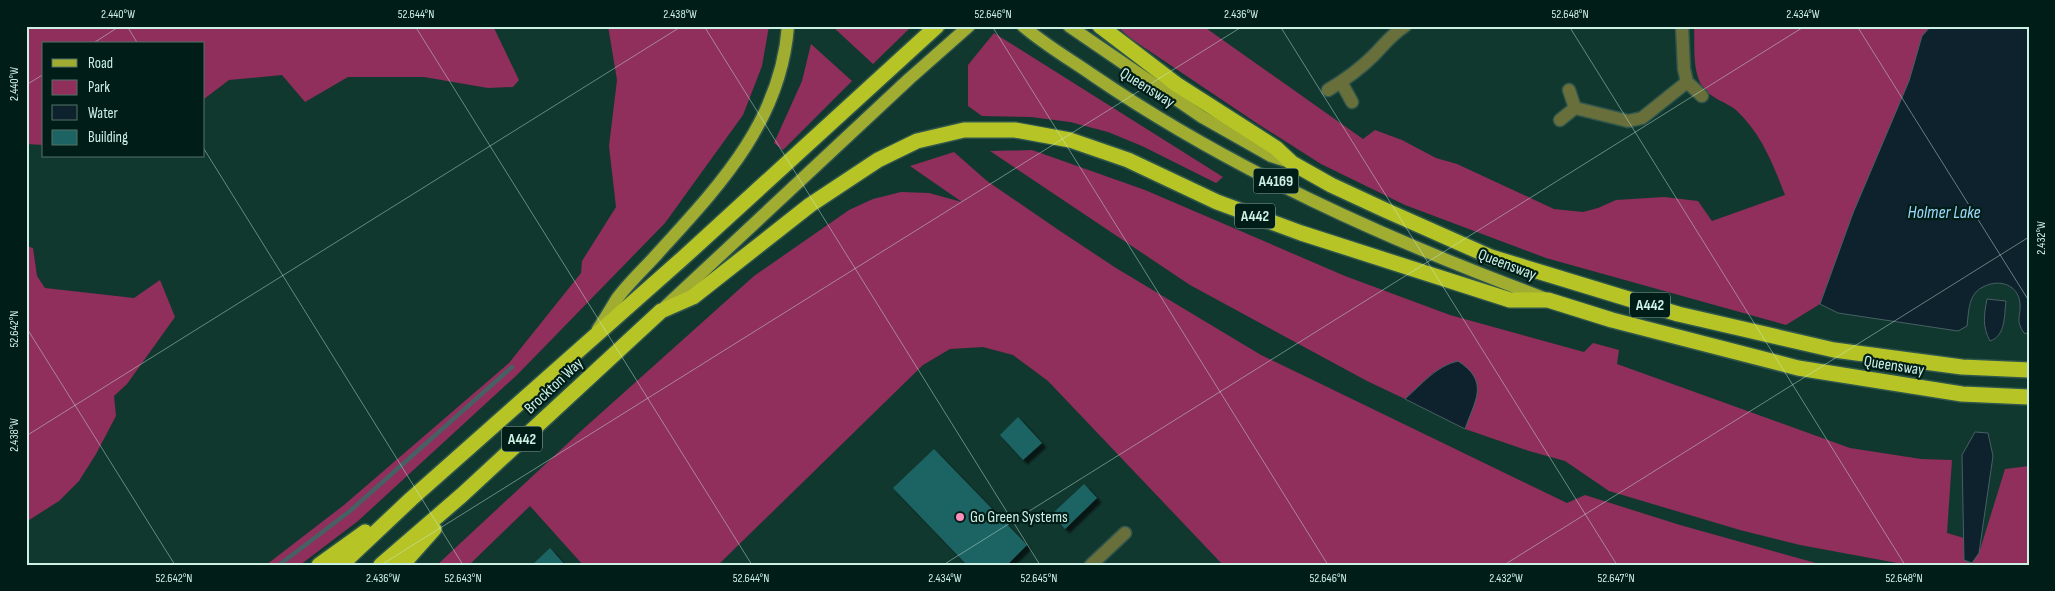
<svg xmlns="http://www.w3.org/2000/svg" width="2055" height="591" font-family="'Sofia Sans Condensed',sans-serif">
  <defs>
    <filter id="shadow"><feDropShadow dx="4.5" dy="4.5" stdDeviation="1" flood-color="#0009"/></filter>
  </defs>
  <rect width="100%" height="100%" fill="#11382f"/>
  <path fill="#902e5c" d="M26,26h467l26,54 -6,7 -25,1 -64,-11h-76l-43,25 -23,-27 -53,5 -25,19v-55h-160v101l-18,-1z
    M608,26h161l-7,40 -19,49 -78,108 -147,151 -160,147 -58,44h-34l78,-60 165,-142 72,-90 1,-12 34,-54 -7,-61 8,-66z
    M832,26h80l-39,38z
    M1117,26h86l160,113 12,-9 27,10 34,18 21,6 97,45 29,3 15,-4 18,-8 48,-3 34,4 14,20 73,-26c-12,-31 -24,-62 -49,-85 -10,-8 -28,-13 -34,-24 -10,-17 -7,-41 -8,-60h237l-9,10 -13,45 -56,132 -33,91 -34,21 -240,-67 -141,-53 -84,-41 -63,-40 -128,-86z
    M994,33l229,144 -7,6 -74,-37 -34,-14 -38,-10 -39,-5 -49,-1 -14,-10v-41z
    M811,44l41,37 -69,69 -9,-7 28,-62z
    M1032,150l113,40 200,86 105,39 134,37 9,-9 26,7 -2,14 233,84 71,11 31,1 -5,73 17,5v22l7,3 8,-10 26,-84 24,-3v99h-121l-108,-20 -60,-15 -131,-39 -44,-30 -36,-10 -64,-22 12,-36 -43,-21 -29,27 -38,-18 -177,-96 -200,-134z
    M954,152l33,29 73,50 56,37 145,87 306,148 18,-8 95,30 143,40h-600l-175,-184 -35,-26 -30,-8 -33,2 -27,16 -205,200h-135l-53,-59 -61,59h-32l144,-134 173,-155 95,-66 24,-11 28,-7 28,1 33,9 -52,-36z
    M26,246l7,2 4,28 8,12 89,10 26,-18 15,37 -48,67 -13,12 2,20 -20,38 -17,27 -20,20 -33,21z"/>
  <path fill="#0e222d" stroke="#476064" d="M1931,26h98v308l-5,-1c-9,-13 -3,-16 -4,-30 -2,-18 -20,-24 -35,-17 -17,7 -16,24 -18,40l-9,5 -120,-18 -18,-9 33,-91 56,-132 13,-45z
    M1987,299l19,2c-2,14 0,35 -16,40 -8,-15 -6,-26 -3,-42z
    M1458,361c32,21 17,39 7,68l-60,-30c17,-15 31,-33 53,-38z
    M1975,432l13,1 5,23 -14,97 -7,10 -8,-3 -2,-105z"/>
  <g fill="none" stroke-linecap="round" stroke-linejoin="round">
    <path stroke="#476064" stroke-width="4.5" d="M279,565l71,-54 162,-144"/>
  </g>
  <path fill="#1d6363" filter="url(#shadow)" d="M1018,417l24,26 -19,17 -23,-25z
    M934,449l93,96 -20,20h-40l-74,-77z
    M1084,484l13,14 -32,31 -13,-15z
    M550,548l15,17h-33z"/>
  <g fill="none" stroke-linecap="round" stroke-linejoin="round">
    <g stroke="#2f554c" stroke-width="15">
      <path id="street" d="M1341,82l11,20
        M1687,82l15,14
        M1328,90c15,-9 32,-21 45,-34 11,-11 18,-21 32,-30
        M1569,90l6,18 53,13 14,-3 45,-36 -3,-13 -2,-43
        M1560,120l15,-12
        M1091,565l34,-32"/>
    </g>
    <g stroke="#2f554c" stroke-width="15">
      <path id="primary" d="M1023,26c22,19 48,34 71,50 138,94 294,164 450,222
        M1069,26l133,91 69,39 19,6
        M666,306l243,-227 60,-53
        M598,329c6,-9 12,-19 18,-29 12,-17 29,-32 43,-48 61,-67 122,-131 129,-226"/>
    </g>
    <g stroke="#2f554c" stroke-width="18">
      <path id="highway" d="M1100,26l76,58 100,64 16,15 39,22 54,25 106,47 187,57 156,36 128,17 67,3
        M319,565l46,-33
        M341,565l70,-66 272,-241 254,-232
        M381,565l81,-70 199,-184 32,-14 117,-92 68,-45 39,-19 47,-11h51l55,10 58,20 89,42 84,31 209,67h38l64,20 186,48 164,26 67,3
        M402,565l32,-36"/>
    </g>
    <use href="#street" stroke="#686f3a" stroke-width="12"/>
    <use href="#primary" stroke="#a0ad31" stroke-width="12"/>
    <use href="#highway" stroke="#b6c525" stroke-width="15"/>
  </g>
  <path fill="none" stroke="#cdf0e5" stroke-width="1" stroke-opacity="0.45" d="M127,26l11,18M415,26l337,539M704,26l336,539M992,26l336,539M1280,26l337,539M1569,26l336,539M1857,26l172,275M92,44l28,-18M26,85l18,-11M204,149l259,416M26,327l149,238M26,436l656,-410M381,565l862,-539M943,565l862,-539M1504,565l525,-328"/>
  <circle fill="#fe8ebc" stroke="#001e17" stroke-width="2" cx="960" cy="517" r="5"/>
  <g text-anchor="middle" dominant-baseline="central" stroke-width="4.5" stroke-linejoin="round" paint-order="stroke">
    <g fill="#001e17" stroke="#90b1a7" stroke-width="1">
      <rect x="1253.5" y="168.5" width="45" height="25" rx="4"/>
      <rect x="1235" y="203.5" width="40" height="25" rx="4"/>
      <rect x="1630" y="292.5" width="40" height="25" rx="4"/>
      <rect x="502" y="426.5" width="40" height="25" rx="4"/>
    </g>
    <g font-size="15" font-weight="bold" fill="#cdf0e5">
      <text x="1276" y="181">A4169</text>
      <text x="1255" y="216">A442</text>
      <text x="1650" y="305">A442</text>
      <text x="522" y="439">A442</text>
    </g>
    <g font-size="16" fill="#cdf0e5" stroke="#001e17">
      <text transform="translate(1147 88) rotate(32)">Queensway</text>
      <text transform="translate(1507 265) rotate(21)">Queensway</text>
      <text transform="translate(1894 366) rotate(9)">Queensway</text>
      <text transform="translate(554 386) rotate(-43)">Brockton Way</text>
    </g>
    <g font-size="16" fill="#cdf0e5" stroke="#001e17" text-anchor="start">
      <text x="970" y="517">Go Green Systems</text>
    </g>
    <g font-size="18" font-style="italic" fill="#9dd9fe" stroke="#001e17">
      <text x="1944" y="212">Holmer Lake</text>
    </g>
  </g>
  <rect width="2055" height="591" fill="none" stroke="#001e17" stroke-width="55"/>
  <rect x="42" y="42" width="162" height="115" fill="#001e17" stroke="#527269"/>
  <rect x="52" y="59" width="25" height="8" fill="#a0ad31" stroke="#527269"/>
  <text x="88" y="68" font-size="15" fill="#cdf0e5">Road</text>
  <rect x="52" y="80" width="25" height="15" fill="#902e5c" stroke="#527269"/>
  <text x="88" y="92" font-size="15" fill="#cdf0e5">Park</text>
  <rect x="52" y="105" width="25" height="15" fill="#0e222d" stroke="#527269"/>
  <text x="88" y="118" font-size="15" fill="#cdf0e5">Water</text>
  <rect x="52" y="130" width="25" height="15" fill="#1d6363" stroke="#527269"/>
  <text x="88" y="142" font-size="15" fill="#cdf0e5">Building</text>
  <rect x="28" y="28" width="2000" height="536" fill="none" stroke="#cdf0e5" stroke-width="2"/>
  <g font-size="12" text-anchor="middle" fill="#cdf0e5">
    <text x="118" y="18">2.440°W</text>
    <text x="416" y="18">52.644°N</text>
    <text x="680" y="18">2.438°W</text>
    <text x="993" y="18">52.646°N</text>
    <text x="1241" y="18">2.436°W</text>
    <text x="1570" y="18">52.648°N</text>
    <text x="1803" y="18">2.434°W</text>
    <text transform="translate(14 84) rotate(-90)" y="4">2.440°W</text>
    <text transform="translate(2041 238) rotate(-90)" y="4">2.432°W</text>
    <text transform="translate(14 329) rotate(-90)" y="4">52.642°N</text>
    <text transform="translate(14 435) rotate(-90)" y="4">2.438°W</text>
    <text x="174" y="582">52.642°N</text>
    <text x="383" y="582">2.436°W</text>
    <text x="463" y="582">52.643°N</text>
    <text x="751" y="582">52.644°N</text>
    <text x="945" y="582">2.434°W</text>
    <text x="1039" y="582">52.645°N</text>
    <text x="1328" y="582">52.646°N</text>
    <text x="1506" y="582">2.432°W</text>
    <text x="1616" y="582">52.647°N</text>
    <text x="1904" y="582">52.648°N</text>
  </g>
</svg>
